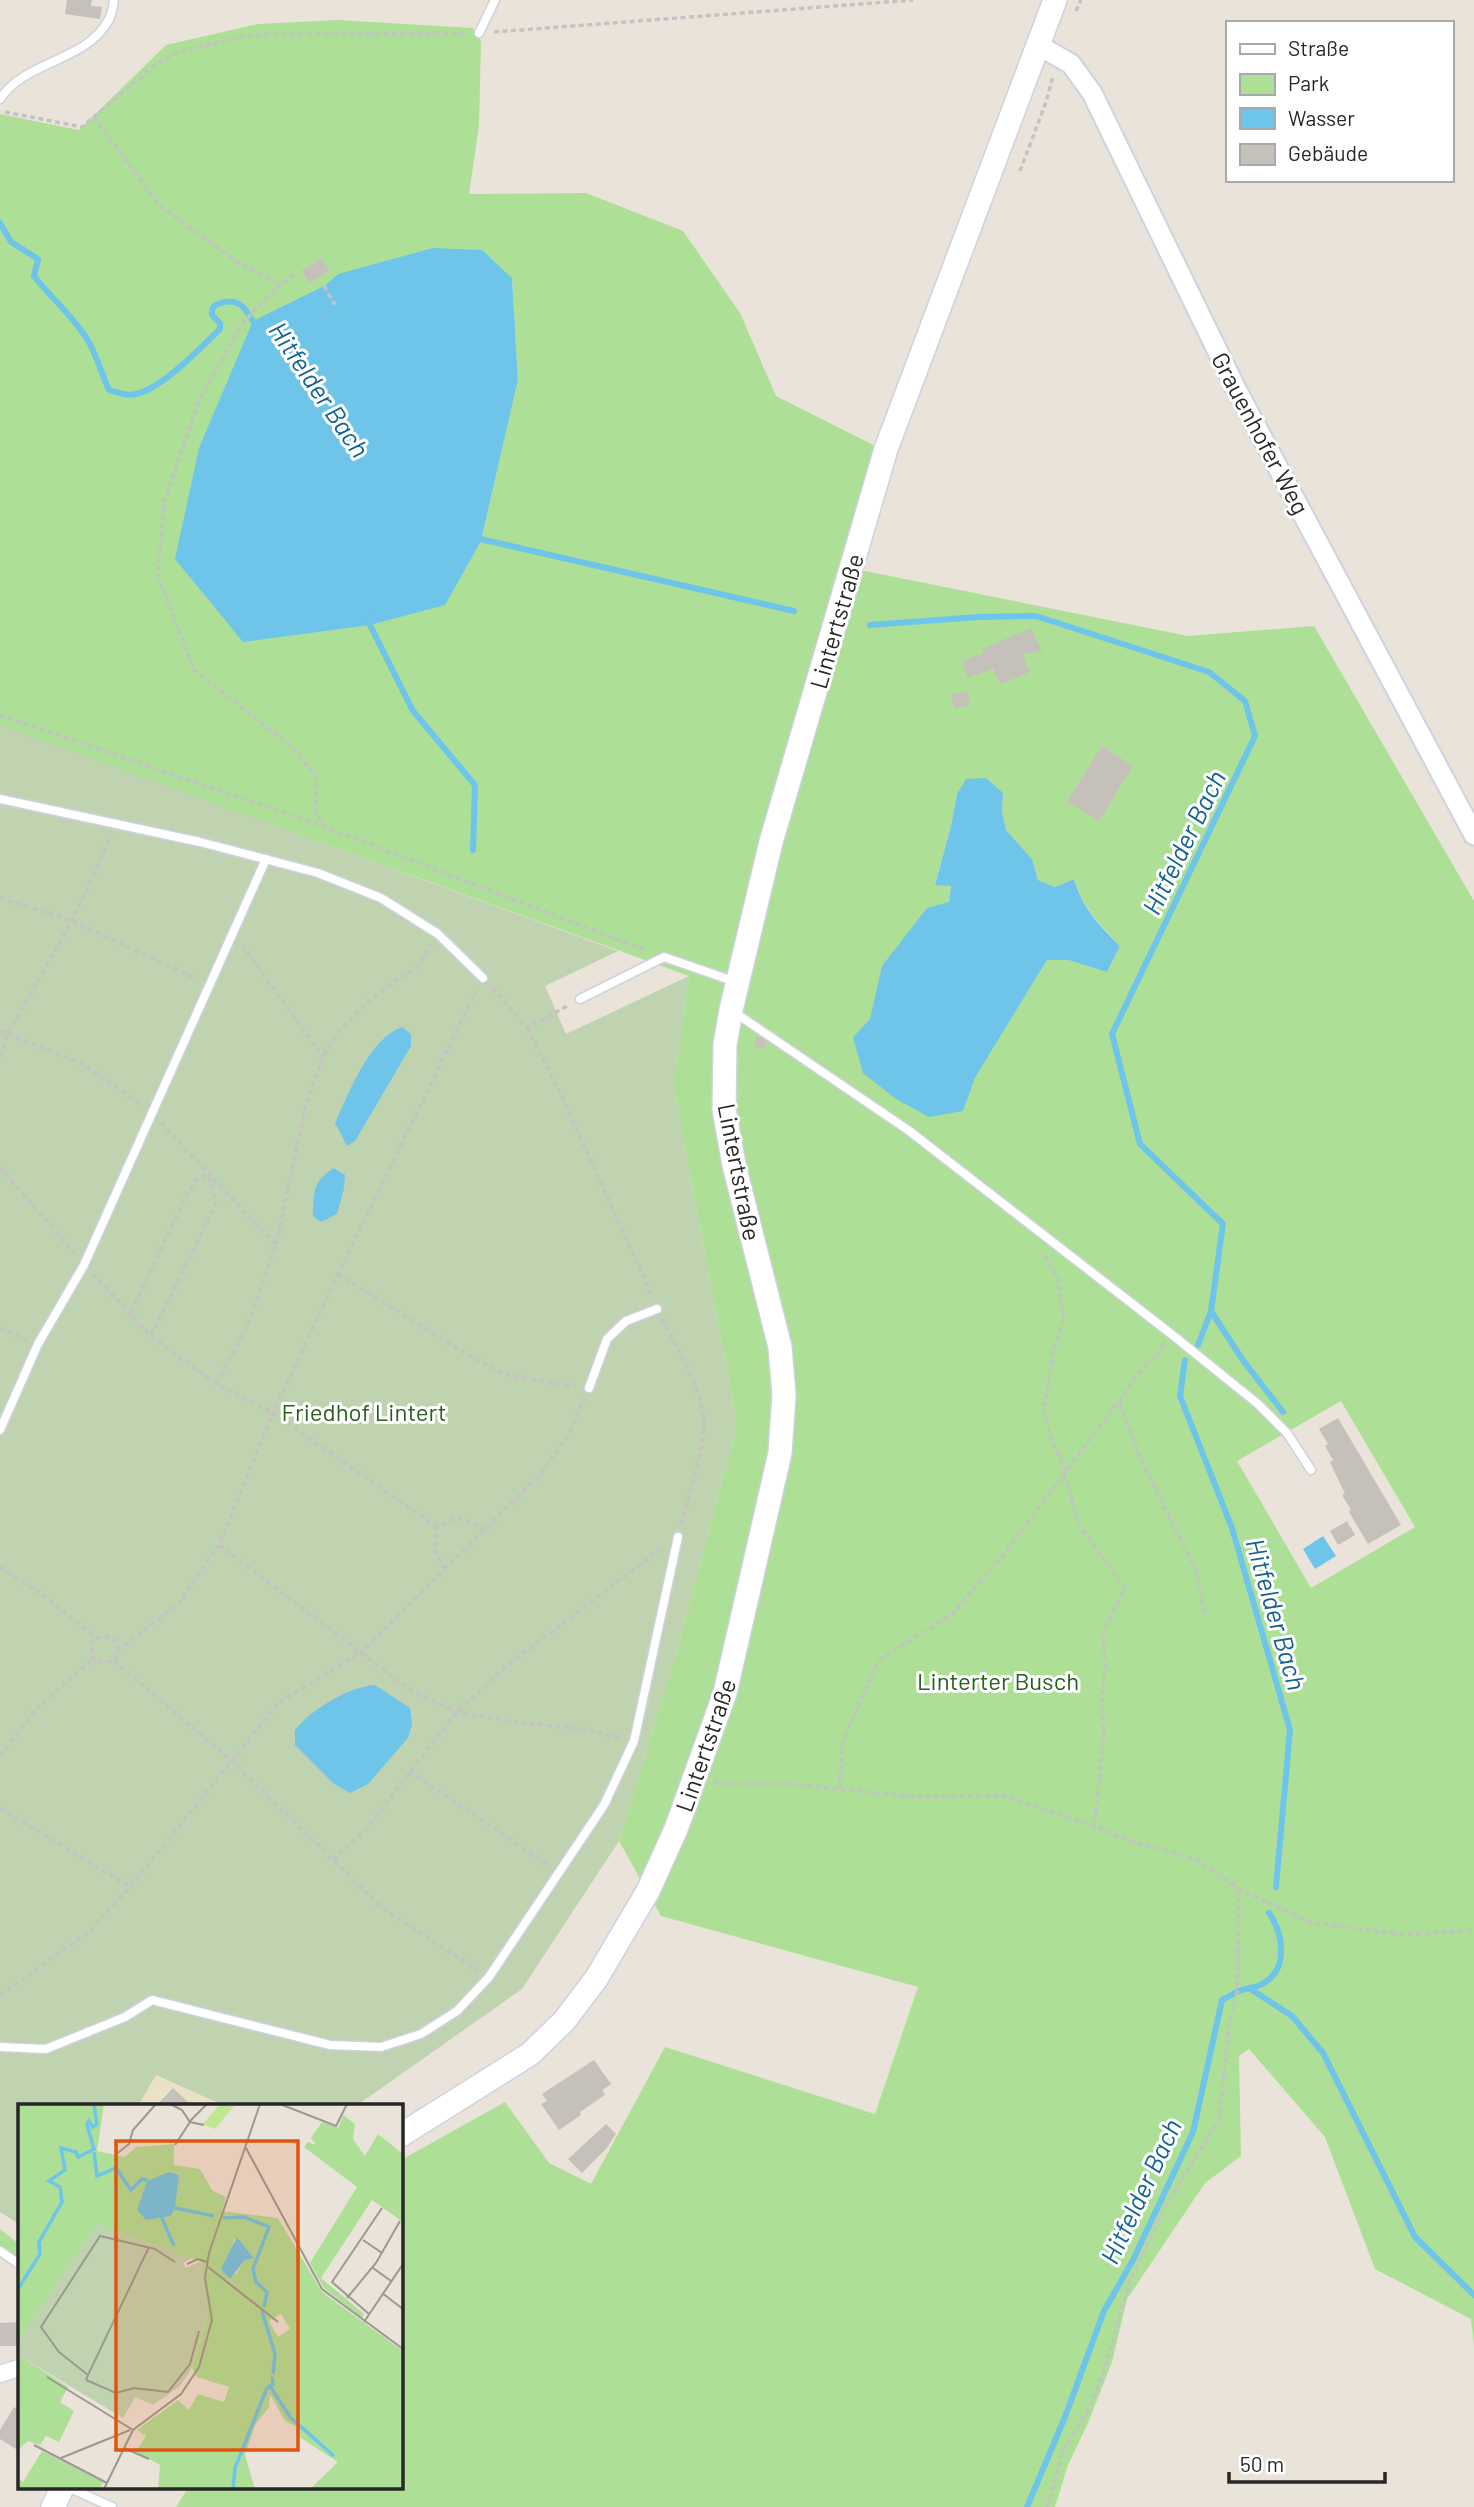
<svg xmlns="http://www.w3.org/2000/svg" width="1474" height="2507" font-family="Barlow,sans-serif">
  <rect width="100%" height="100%" fill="#eae3d9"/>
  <path fill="#ebe1c8" d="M155,2075l70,31h-87z"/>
  <path fill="#addf97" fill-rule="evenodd" d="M338,20l135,8 8,13 -2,84 -10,69 117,-1 97,38 57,82 36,83 119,60 -35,114 328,66 126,-10 160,275v1445l-3,-27 -96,-50 -50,-132 -76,-88 -10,7 2,100 -36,27 -78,116 -15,63 -24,61 -20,42 -13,42h-879l12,-19h213v-328l104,-58 44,61 42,21 74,-137 210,67 43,-127 -257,-71 -42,-75 59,-194 59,-223 -64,-339 16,-109 -689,-250v-612l79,16 87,-85 92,-21zM321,258l8,13 -20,12 -8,-13zM338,274l174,4 6,102 -37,161 -157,-255zM1003,793l-1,18 4,19 26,29 6,21 17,7 19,-8c8,27 28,48 46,67l-13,26 -39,-12h-21l-72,118 -12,33 -110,-74 17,-18 79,-117 2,-16 -16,-2 16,-58 6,-32zM1341,1401l74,126 -104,61 -74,-127z
    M0,2229l19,15v17l-19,-13z"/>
  <path fill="#c0d3b1" d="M0,725l618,226 -73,35 21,48 123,-58 -16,109 64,339 -59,223 -59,194 -97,148 -166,117h-131l-69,-31 -18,31h-119v118l-19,-12z"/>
  <path fill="#6ec5e9" d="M433,248l49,2 30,28 6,102 -37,161 -36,64 -75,20 -127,17 -68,-83 24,-111 54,-127 71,-35 14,-12z
    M986,778l17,15 -1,18 4,19 26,29 6,21 17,7 19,-8c7,26 27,49 46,67l-13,26 -39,-12h-21l-72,118 -12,33 -34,6 -33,-18 -33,-26 -10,-36 17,-18 12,-53 45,-58 22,-6 2,-16 -16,-1 16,-59 6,-32 9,-15z
    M402,1027l9,7v12l-56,95 -8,5 -12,-23c14,-30 34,-84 67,-96z
    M334,1168l11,7 -1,14 -7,25 -16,8 -8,-6c1,-25 -1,-34 21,-48z
    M1323,1536l13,20 -21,13 -12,-20z
    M375,1685l35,23 2,16 -4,14 -40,46 -18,9 -17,-10 -38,-38v-15c16,-20 53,-43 80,-45z"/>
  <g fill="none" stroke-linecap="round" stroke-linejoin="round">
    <path stroke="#6ec5e9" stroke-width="6" d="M0,223l11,19 27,17 -4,17c17,22 38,39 53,63 10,16 14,34 22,51 10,3 17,6 27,4 25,-5 66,-47 84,-65v-6l-8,-8c0,-9 1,-9 9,-12 20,-6 25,7 35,23
      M476,538l318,73
      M369,618l1,7 43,86 62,74 -2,65
      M870,625l108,-8 58,-1 173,56 36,29 10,35 -143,298 28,110 83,80 -12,87 -13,34
      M1211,1311l31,48 41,53
      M1185,1360l-5,36 52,132 58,202 -14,157
      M1249,1988l43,28 31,37 92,184 59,58
      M1027,2507l38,-90 39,-106 29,-51 60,-128 29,-132c5,-2 10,-6 15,-8 8,-4 19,-4 27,-9 25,-15 19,-50 5,-70"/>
  </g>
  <path fill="#c5c0b9" d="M67,0h25l-1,6 11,1 -2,12 -35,-5z
    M321,258l9,13 -21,12 -8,-13z
    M1031,628l11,24 -20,2 8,18 -30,12 -7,-16 -25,10 -6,-17 22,-8 -2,-4z
    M967,691l3,14 -15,4 -4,-14z
    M1102,746l31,20 -34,55 -32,-20z
    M756,1037l10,1 -1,11 -11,-2z
    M1338,1418l63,107 -33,19 -19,-32 2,-2 -9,-15 3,-1 -15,-32 3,-2 -8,-14 3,-2 -9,-15z
    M1347,1521l8,14 -17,10 -8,-14z
    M594,2060l17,24 -9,6 3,5 -25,17 1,3 -22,15 -18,-26 6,-3 -5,-7z
    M173,2088l19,18h-36z
    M606,2124l10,10 -10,15 -24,24 -14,-14z
    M19,2322v24h-19v-23z
    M14,2407l5,3v41l-19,-12v-9z"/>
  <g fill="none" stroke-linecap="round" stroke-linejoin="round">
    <g stroke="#ced1e0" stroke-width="11">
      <path id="service" d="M479,33l16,-33
        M0,99c26,-39 85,-37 108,-78 4,-6 5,-15 6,-21
        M0,799l200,43 118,31 63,25 57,36 45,44
        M580,999l84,-42 72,25
        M734,1012l174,118 262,203 88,71 29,29 24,37
        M589,1388l18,-49 19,-18 31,-12
        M0,1430l38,-86 46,-79 182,-406
        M0,2047l46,2 79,-32 27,-17 178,45 51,2 40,-13 36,-23 32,-34 115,-172 30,-64 44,-204
        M0,2251l19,13
        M70,2488l42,19"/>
    </g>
    <g stroke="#ced1e0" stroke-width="19">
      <path id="minor" d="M0,2374l19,-6"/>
    </g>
    <g stroke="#ced1e0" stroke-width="23">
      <path id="tertiary" d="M1038,45l33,19 21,29 144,296 238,446"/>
    </g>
    <g stroke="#ced1e0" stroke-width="26">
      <path id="secondary" d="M401,2135l129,-81 34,-33 32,-42 52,-88 28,-62 49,-136 55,-240 4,-58 -4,-48 -46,-182 -10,-56 1,-64 6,-35 40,-168 115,-393 169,-449
        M53,2507l9,-19"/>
    </g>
    <path stroke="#c3c3c3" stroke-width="3.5" stroke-dasharray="5 3.5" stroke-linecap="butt" d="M1076,11l5,-11
      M494,32l419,-32
      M5,112l77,15 72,-61 23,-14 73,-17 215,-2
      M94,117l66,89 79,57 41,21
      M1020,171l26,-69 7,-25
      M295,275l-15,9 -36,37 -45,79 -35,103 -6,73 36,94 97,76 25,30v36l9,15
      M324,286l12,20
      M0,715l325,112 320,123
      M0,898l72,23 125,58
      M242,945l81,112
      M492,988l35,40 42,-23
      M527,1028l35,69 90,199
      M0,1031l81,32 59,41
      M0,1057l8,-24 64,-112 39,-85
      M161,1123l115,122
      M0,1167l74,86
      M1045,1255l13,25 6,38 -11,35 -9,57 8,32 14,29
      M93,1274l58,62 65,48 57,29 164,114
      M338,1274l133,83 37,18 68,12
      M131,1312l56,-118 9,-13 12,-6 6,17 1,14 -64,130
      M662,1319c15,30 35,61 41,94 5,27 -15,83 -22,111
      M0,1328l27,12
      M1164,1344l-6,9 -17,17 -22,31 22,59 56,112 8,46
      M216,1384l30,-55 30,-84 30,-141 17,-47 14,-24 34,-34 49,-35 11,-20
      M1064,1474l15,51 46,63 -22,44 2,34 -3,33 2,37 -10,90
      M219,1545l190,144 48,23 58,10 70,7 34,9
      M0,1567l44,29 52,42
      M445,1569l-11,-19 3,-23 21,-10 26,12
      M119,1650l-4,-10 -11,-4 -8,2 -5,7 2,14 7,3 14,-1 5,-11 60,-47 40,-58 54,-132 65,-139 138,-283
      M114,1661l118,100 150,147 95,62
      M0,1756l37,-48 56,-49
      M409,1771l139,94
      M714,1781l11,3h67l124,13 88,-1 82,27 41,16 70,21 42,29 70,33 93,13 72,-5
      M839,1788l4,-46 35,-82 73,-45 53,-61 115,-153
      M0,1808l130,79
      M333,1860l34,-32 90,-116 50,-46 152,-116
      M0,1995l88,-62 42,-46 148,-184 82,-50 179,-177 29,-40 16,-37
      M1047,2507l17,-58 23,-37 16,-37 26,-92 35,-75 55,-88 10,-94 8,-34 2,-103"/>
    <use href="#service" stroke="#fff" stroke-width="8"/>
    <use href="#minor" stroke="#fff" stroke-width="16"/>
    <use href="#tertiary" stroke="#fff" stroke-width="19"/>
    <use href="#secondary" stroke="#fff" stroke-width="23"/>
  </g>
  <g text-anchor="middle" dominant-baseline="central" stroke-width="6" stroke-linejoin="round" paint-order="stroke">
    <g font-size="24" fill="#272727" stroke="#fff">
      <text transform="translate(1261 433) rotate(62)">Grauenhofer Weg</text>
      <text transform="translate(836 621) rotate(-74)">Lintertstraße</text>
      <text transform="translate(740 1172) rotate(79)">Lintertstraße</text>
      <text transform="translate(705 1745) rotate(-71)">Lintertstraße</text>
    </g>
    <g font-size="24" fill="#27601b" stroke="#fff">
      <text x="364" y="1411">Friedhof Lintert</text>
      <text x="998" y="1680">Linterter Busch</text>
    </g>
    <g font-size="26" font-style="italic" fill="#116191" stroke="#fff">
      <text transform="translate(320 389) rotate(56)">Hitfelder Bach</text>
      <text transform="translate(1183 842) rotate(-64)">Hitfelder Bach</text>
      <text transform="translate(1277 1614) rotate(74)">Hitfelder Bach</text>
      <text transform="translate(1140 2191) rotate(-65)">Hitfelder Bach</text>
    </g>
  </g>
  <g transform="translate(18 2104)">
    <rect width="385" height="385" fill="#eae3d9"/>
    <path d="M0,0h86l-7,47 28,6 11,-10 38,-3v21l26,4 12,21 14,7 -4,14 56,7 44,74 81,59v138h-93l28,-27 -40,-26 -1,-9 -12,-6 -15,-27 -1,13 -14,18 -10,30 10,34h-97l2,-24 -24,-13 10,-16 -9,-6 41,-30 11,10 9,-16 26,8 5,-15 -32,-10 -5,-9 15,-51 -6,-55 -104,-38 -79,117zM216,135h5l15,19 -9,1 -9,15 -15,-5 12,-17zM263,210l9,15 -12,8 -9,-16zM325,11l12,9 -2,15 12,17 13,-22 25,20v68l-31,-22 -51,78 43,36 -2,4 -38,-30 -14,-25 47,-76 -53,-40 4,-5 8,3 -5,-7 11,-16 16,6zM0,251l50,32 -8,15 14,9 -15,31 -13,-6 -6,9 -12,-4 -10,9zM24,347l61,31 -3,7h-82v-10l5,3z" fill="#addf97" fill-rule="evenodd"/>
    <path d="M79,120l95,34 -9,5 3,5 15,-7 6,56 -15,51 -12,18 -27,19 -18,-8 -12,21 -105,-63v-14z" fill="#c0d3b1"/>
    <path d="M202,0l14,2 -19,23 -12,-5z" fill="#c0e692"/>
    <path d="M151,68l10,3 -4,33 -4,8 -25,4 -9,-10 10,-29zM219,133l17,21 -9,2 -15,19 -9,-10z" fill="#6ec5e9"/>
    <path fill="none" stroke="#6ec5e9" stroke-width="3.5" d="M76,48l3,24 19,-8 15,22 11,-11 5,1M157,104l39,8M143,112l13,30M205,114l21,-1 25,10 -16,42 3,13 11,10 -3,15M0,185l22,-35 -1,-12 23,-40 -2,-15 -11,-6 16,-11 -4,-22 15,4 2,5 16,-8 -7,-24 2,-4 4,6 4,-3 -3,-20M244,207l13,43 -2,20M252,282l20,31 44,39M215,385l2,-21 32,-80 6,-4 -1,-7"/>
    <path fill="none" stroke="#9c9892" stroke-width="2" d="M152,0l12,6 8,12 14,3M262,0l56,22 11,-22M172,17l17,-17M157,41l15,-23M228,44l76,141 81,60M97,51l14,-11 4,-14 23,-26M345,136l19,13M169,160l11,-5 9,3M190,163l70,55M355,164l18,13M364,189l21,16M329,194l29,-35 24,-42M351,210l-37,-32 50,-74M346,218l39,-58M70,271l61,-128M29,273l86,53M68,276l2,-5 -29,-23 -18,-25 59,-91 55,13 20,13M68,276l30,13 18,-5 34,4 22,-28 9,-33M16,341l73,38M106,344l25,11M43,354l69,-28M86,385l29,-59 48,-36 18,-27 13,-47 -7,-42 4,-25 51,-149"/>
    <path fill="#de560d" fill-opacity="0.15" stroke="#de560d" stroke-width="3.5" d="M98,37h182v309h-182z"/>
    <rect width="385" height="385" fill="none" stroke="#272727" stroke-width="3.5"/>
  </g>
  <rect x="1226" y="21" width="228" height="161" fill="#ffffff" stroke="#a9a9a9" stroke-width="2"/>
  <rect x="1240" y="44" width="35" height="10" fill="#ffffff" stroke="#a9a9a9" stroke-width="2"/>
  <text x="1288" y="56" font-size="21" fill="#272727">Straße</text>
  <rect x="1240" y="74" width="35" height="21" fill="#addf97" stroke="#a9a9a9" stroke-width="2"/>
  <text x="1288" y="91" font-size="21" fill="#272727">Park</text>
  <rect x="1240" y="108" width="35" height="21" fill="#6ec5e9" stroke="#a9a9a9" stroke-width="2"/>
  <text x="1288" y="126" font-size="21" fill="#272727">Wasser</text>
  <rect x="1240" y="144" width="35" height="21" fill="#c5c0b9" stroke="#a9a9a9" stroke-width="2"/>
  <text x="1288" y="161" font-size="21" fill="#272727">Gebäude</text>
  <path d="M1229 2472v10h156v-10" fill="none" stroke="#272727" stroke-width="3.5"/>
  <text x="1240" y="2472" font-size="21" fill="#272727" stroke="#ffffff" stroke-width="5" paint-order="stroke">50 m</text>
</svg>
